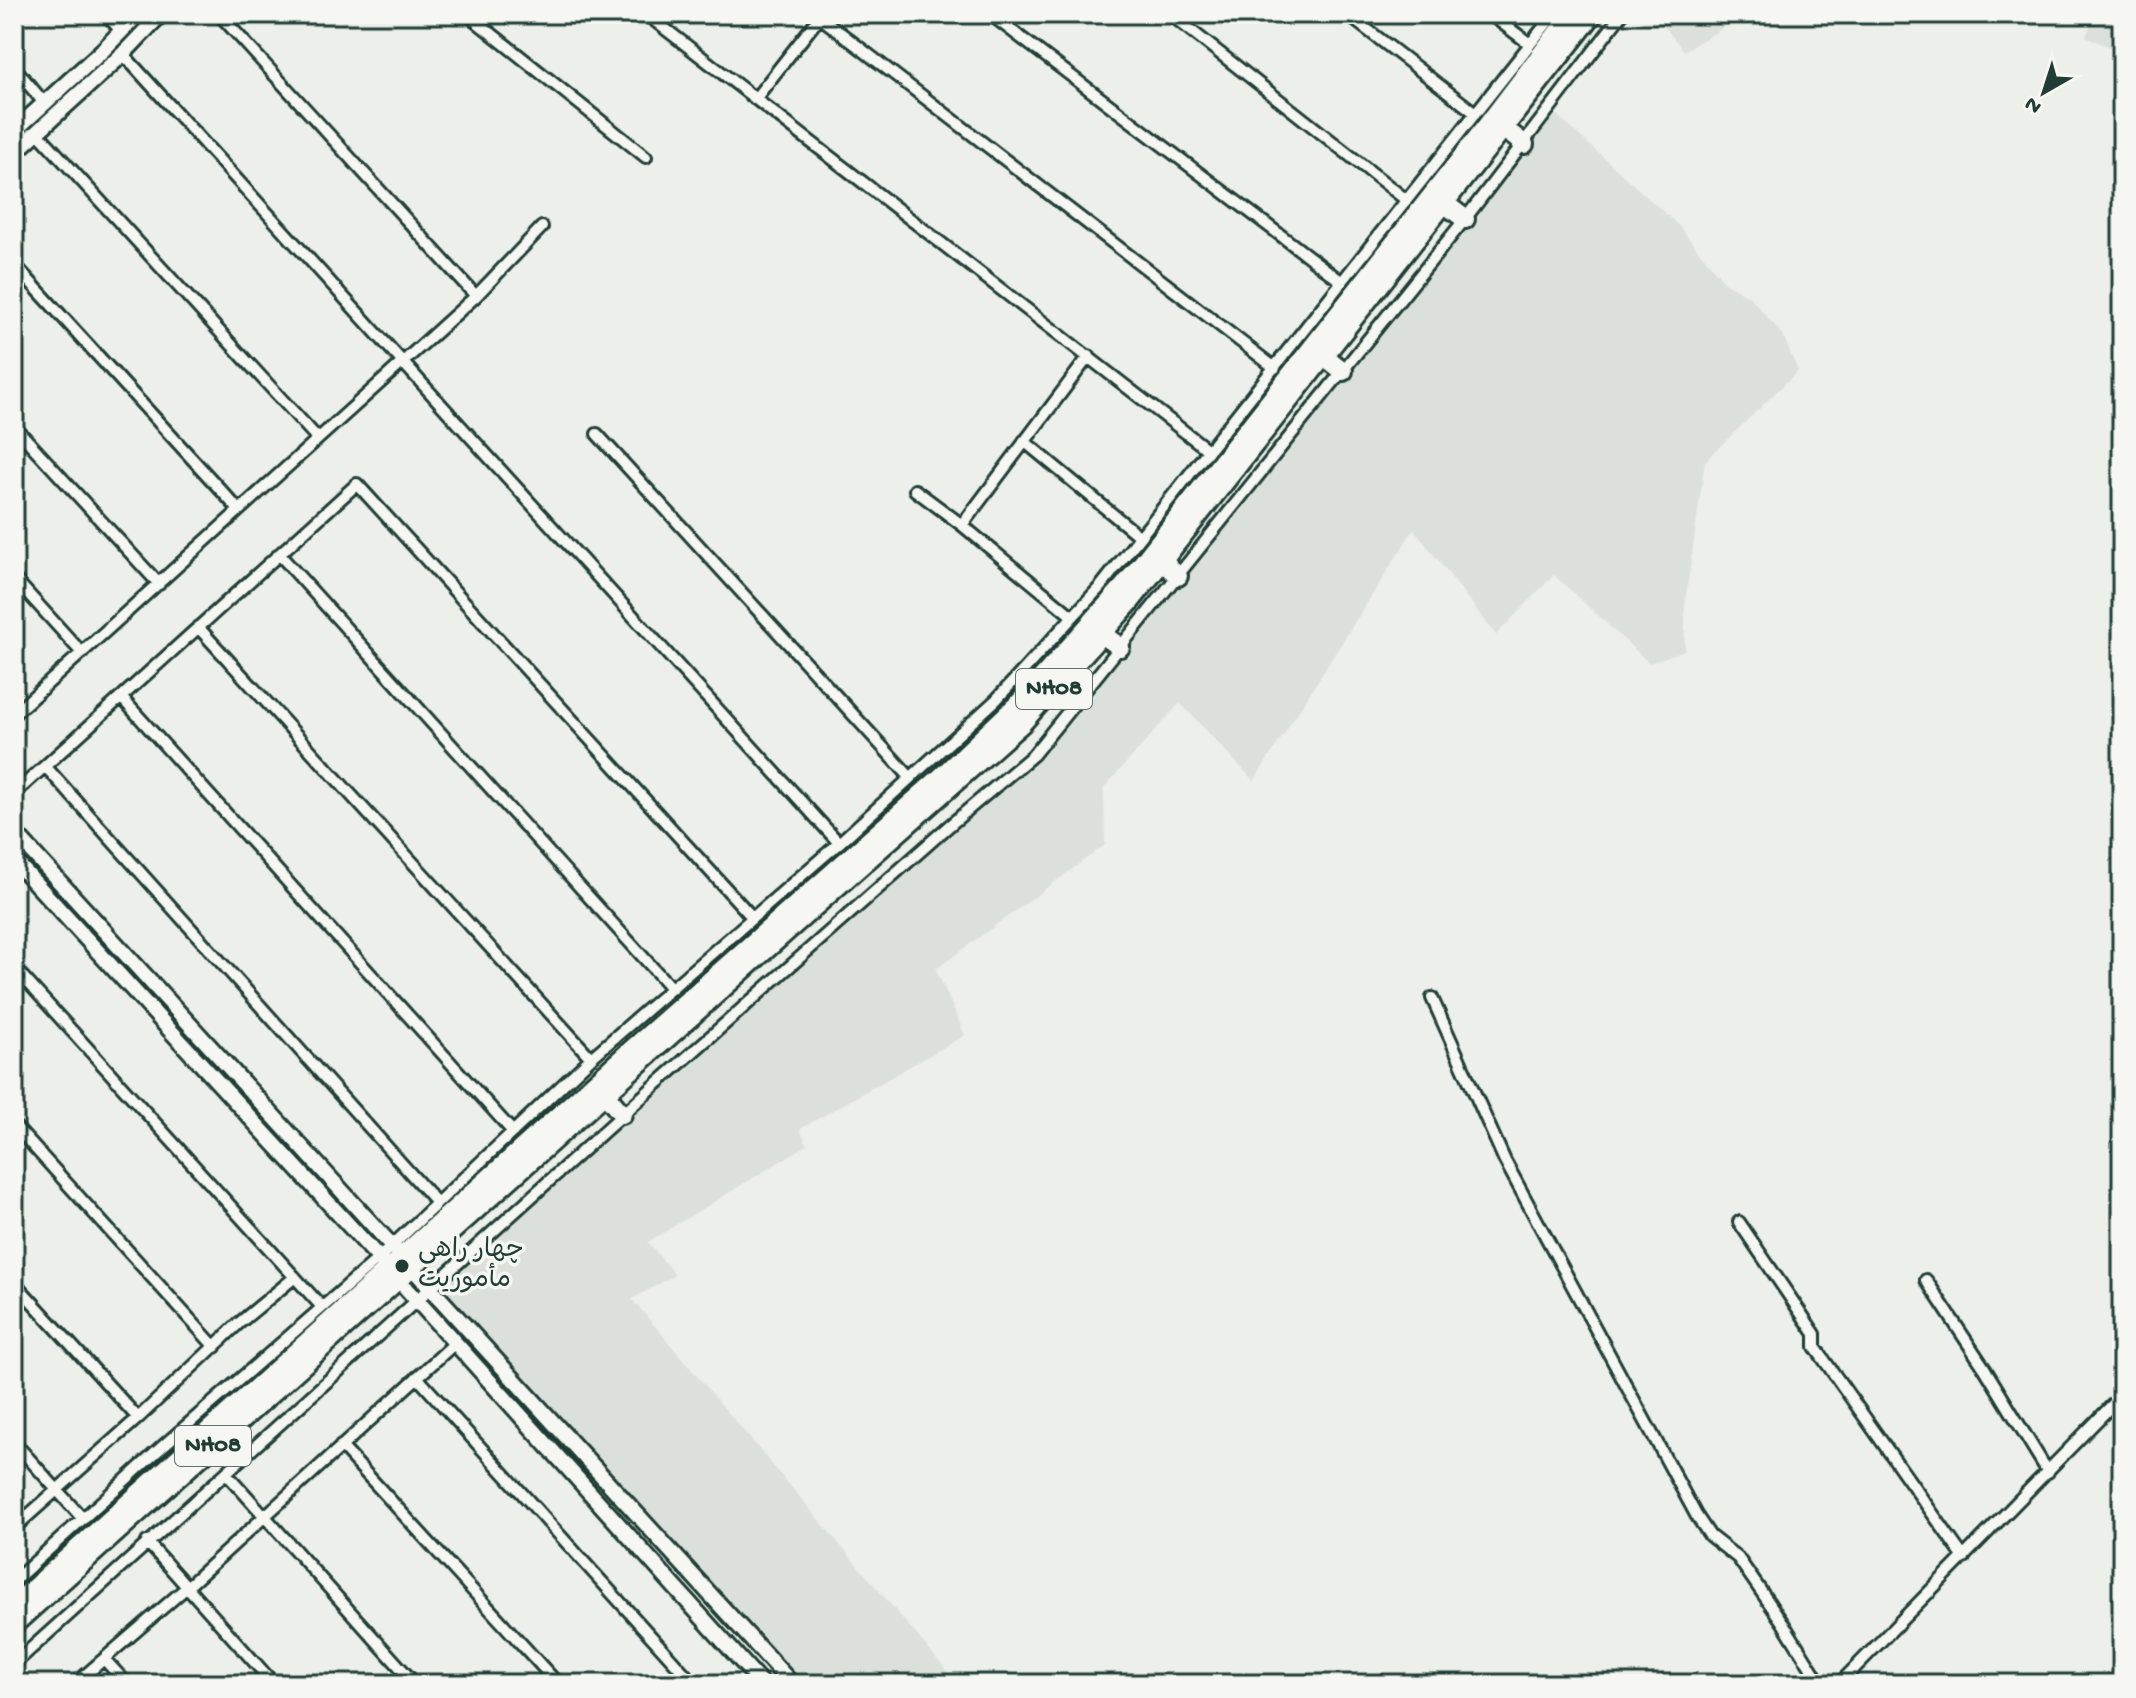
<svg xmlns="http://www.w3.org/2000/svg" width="2136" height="1698" font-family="'Gochi Hand','Playpen Sans Arabic',sans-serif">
  <rect width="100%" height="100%" fill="#edefea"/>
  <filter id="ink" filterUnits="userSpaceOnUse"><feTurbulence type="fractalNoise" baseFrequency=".0125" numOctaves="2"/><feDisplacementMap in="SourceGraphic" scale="16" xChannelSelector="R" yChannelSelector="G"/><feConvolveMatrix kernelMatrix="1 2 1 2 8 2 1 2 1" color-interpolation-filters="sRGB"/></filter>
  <g filter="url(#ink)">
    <path fill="#dce0db" d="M1654,14h92l-62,37z
      M2095,14h27v39l-36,-17z
      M1551,110l127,115 47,58 24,13 34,39 15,36 -93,90 -20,144v45l-36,13 -95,-88 -58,60 -82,-106 -160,252 -74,-78 -76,85 1,57 -169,124 29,66 -165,94 7,16 -159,97 27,33 -43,24 326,385h-166l-363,-395 604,-534z"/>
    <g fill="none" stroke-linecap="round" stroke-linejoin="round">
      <g stroke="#1f3d34" stroke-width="16">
        <path id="minor" d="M106,14l15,17
          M219,14l257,282
          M467,14l179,143
          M646,14l562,436
          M816,14l459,354
          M990,14l352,268
          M1170,14l235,185
          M1347,14l127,98
          M1490,14l40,30
          M14,19l5,-5
          M123,54l716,789
          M14,67l31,37
          M755,99l67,-85
          M37,132l281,307
          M14,264l225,246
          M14,426l145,158
          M597,434l313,343
          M1024,441l115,95
          M915,490l47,35 110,91
          M962,525l127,-169
          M279,554l392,434
          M14,578l68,75
          M198,627l393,431
          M121,697l392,435
          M14,714l462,-418 66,-69
          M45,766l392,437
          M14,794l343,-310 395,433
          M14,967l307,339
          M1432,998l73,163 191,354 14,21 28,22 45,65 38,61
          M14,1125l201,222
          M1739,1222l76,112v13l149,211
          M1926,1280l59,89 63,103
          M14,1282l124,136
          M417,1377l277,307
          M14,1442l69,77
          M341,1446l217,238
          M226,1473l189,211
          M14,1528l124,-110 100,-94 57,-47
          M147,1542l127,142
          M14,1581l149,-135 216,-188 212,-200 248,-215 157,-143 105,-114 453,-572
          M104,1659l23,25
          M14,1664l637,-575 299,-264 83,-70 432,-536 157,-205
          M75,1684l112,-97 268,-244
          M1839,1684l283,-289"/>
      </g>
      <g stroke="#1f3d34" stroke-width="20">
        <path id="tertiary" d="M14,131l89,-81 35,-36
          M14,153l109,-99 38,-40
          M14,832l778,852
          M14,860l365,398 383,426"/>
      </g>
      <g stroke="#1f3d34" stroke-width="24">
        <path id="trunk" d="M1503,128l21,16
          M1444,203l21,16
          M1323,355l20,16
          M1162,561l16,15
          M1102,634l18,13
          M605,1094l17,20
          M14,1606l616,-555 311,-274 79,-75 105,-117 363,-461 84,-110
          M14,1624l740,-664 268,-237 108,-121 463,-588"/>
      </g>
      <use href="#minor" stroke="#f6f6f2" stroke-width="10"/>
      <use href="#tertiary" stroke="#f6f6f2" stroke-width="14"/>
      <use href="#trunk" stroke="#f6f6f2" stroke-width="18"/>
    </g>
  </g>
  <circle fill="#1f3d34" stroke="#f6f6f2" stroke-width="3" cx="402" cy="1266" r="8"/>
  <g text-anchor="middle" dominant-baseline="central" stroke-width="7" stroke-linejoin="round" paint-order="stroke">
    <g fill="#f6f6f2" stroke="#60746d" stroke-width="2">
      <rect x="1016" y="669" width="76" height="40" rx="6"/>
      <rect x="175" y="1426" width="76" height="40" rx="6"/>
    </g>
    <g font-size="24" font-weight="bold" fill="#1f3d34">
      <text x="1054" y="689">NH08</text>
      <text x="213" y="1446">NH08</text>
    </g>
    <g font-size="26" fill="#1f3d34" stroke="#f6f6f2" text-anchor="start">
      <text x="418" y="1251">چهار راهی<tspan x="418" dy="30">مأموریت</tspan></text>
    </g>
  </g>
  <rect width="2136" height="1698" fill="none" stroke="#f6f6f2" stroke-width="48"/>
  <rect x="24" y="24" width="2088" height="1650" fill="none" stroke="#1f3d34" stroke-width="3" filter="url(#ink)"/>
  <g transform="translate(2044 92) rotate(219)" stroke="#f6f6f2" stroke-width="6" paint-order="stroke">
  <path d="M0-6L14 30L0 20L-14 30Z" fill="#1f3d34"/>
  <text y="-12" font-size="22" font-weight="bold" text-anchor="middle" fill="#1f3d34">N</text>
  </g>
</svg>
